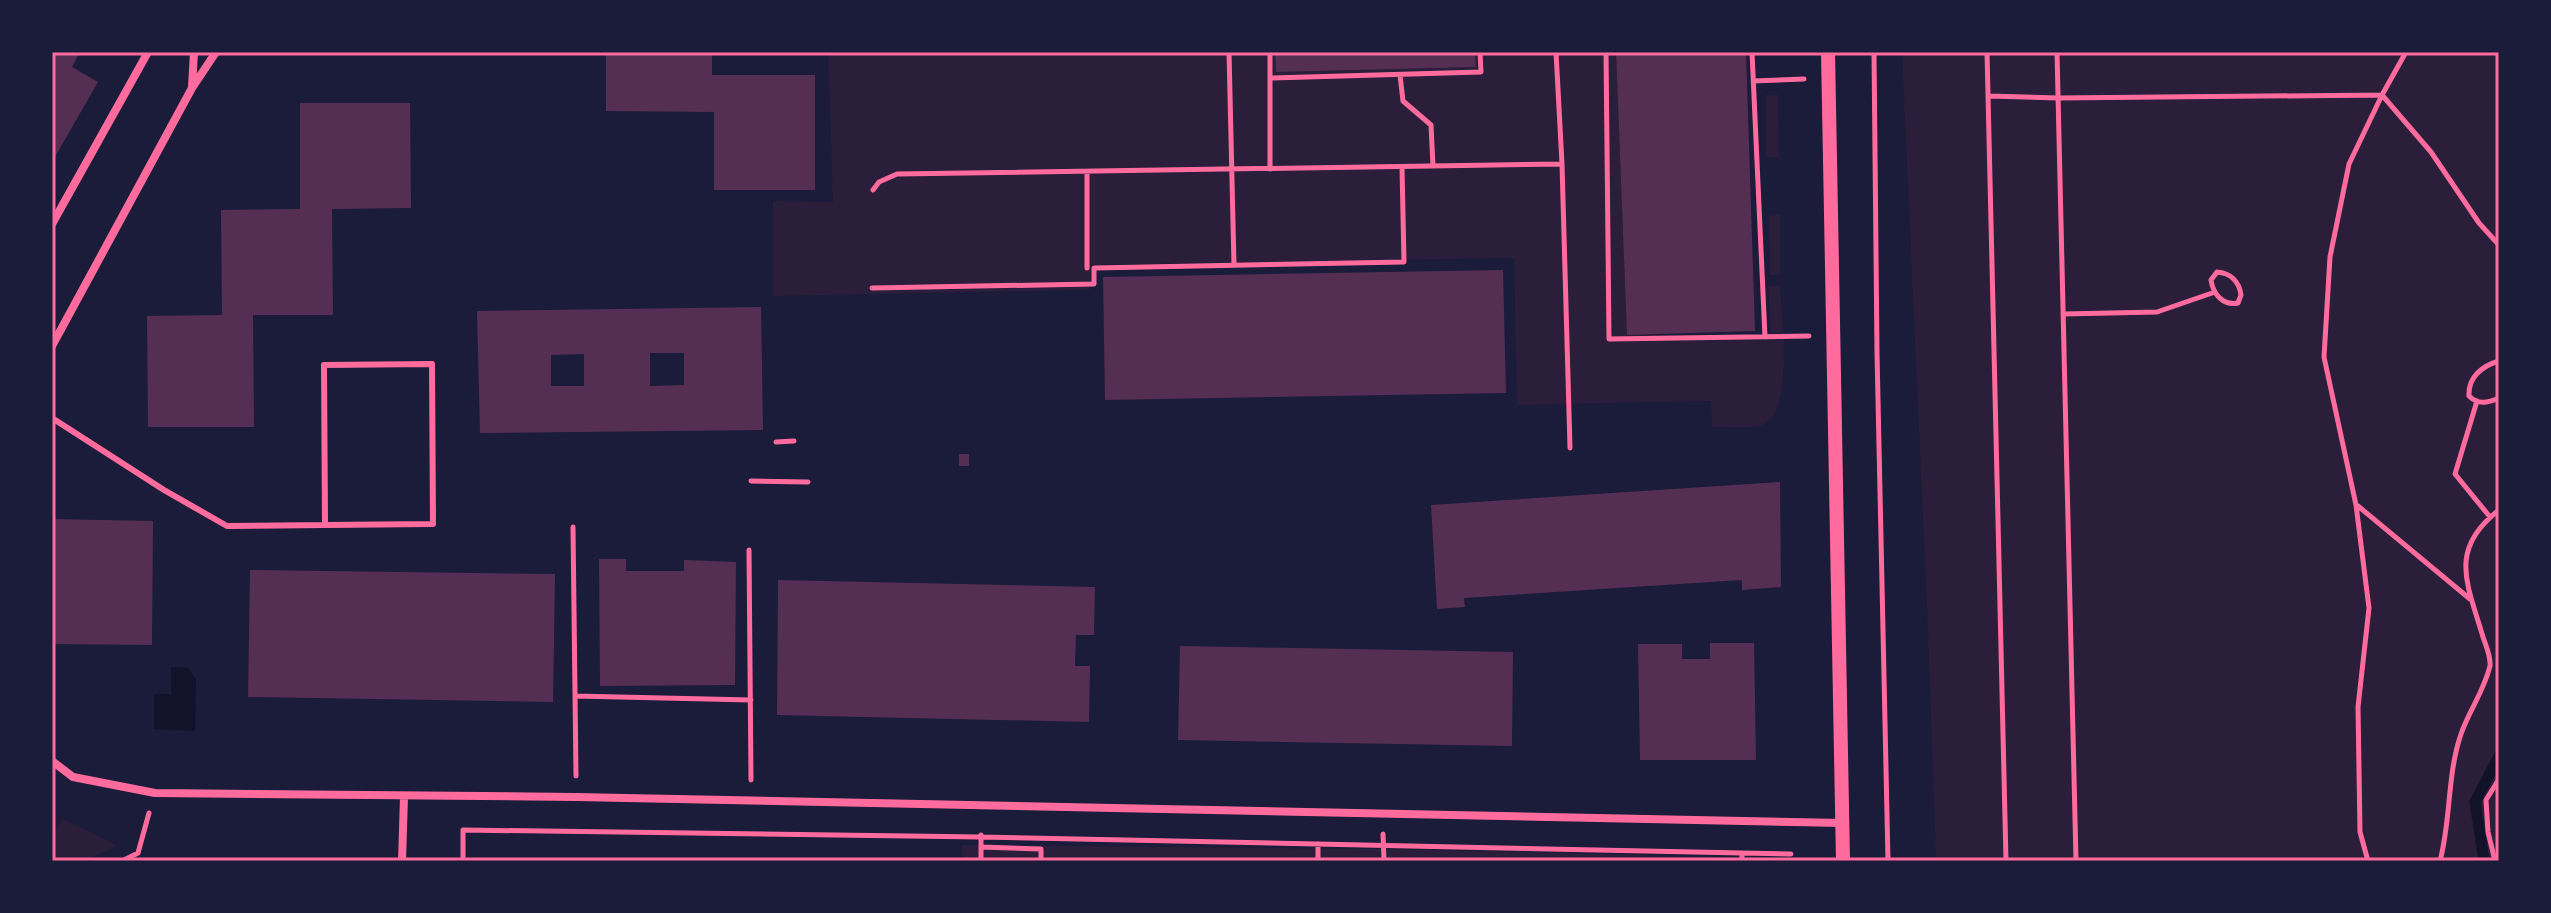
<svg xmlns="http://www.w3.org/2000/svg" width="2551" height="913" font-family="'Roboto Condensed',sans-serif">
  <rect width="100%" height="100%" fill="#1b1b3a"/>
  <path fill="#2a1e3b" d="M828,52h447l1,20 199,-5v-15h141l11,282 157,4c-1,22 3,78 -22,87 -8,4 -40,2 -50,2l-1,-26 -194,4 -3,-147 -422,7 -3,25 -316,6v-95l60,1z
    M1902,52h597v809h-563l-8,-231z
    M1766,95h12l1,62h-13z
    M1769,215h11v60h-10z
    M1780,285l3,48h-12l-3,-47z
    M62,819h1l55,27 -36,15h-30v-23z
    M962,845l422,4 339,8v4h-761z"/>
  <path fill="#12122b" d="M171,667l17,1 8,11 -1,52 -41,-2v-35h17z"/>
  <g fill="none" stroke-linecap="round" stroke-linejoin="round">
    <path stroke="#12122b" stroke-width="11" d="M2484,861l-9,-59 24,-46"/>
  </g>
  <path fill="#542f53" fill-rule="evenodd" d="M52,52h28l-8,15 26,15 -46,80z
    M606,52h106v23h103v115h-101v-78l-108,-1z
    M1275,52h200l1,15 -200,5z
    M1616,52h130l9,279 -128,4z
    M300,103h110l1,105 -79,1 1,106h-80l1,112h-106l-1,-111 75,-1 -1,-105 79,-1z
    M1503,270l3,123 -401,7 -2,-123z
    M761,307l2,123 -283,3 -3,-122zM650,353h34v32l-34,1zM584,354v32h-33v-31z
    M959,454h10v12h-10z
    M1780,482l1,105 -39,3v-10l-278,18 1,9 -28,2 -6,-104z
    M52,519l101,2 -1,124 -100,-1z
    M599,559h27v12h58v-11l52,2 -1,123 -135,1z
    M250,570l305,4 -2,128 -305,-5z
    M778,580l317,7 -1,48h-18l-1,31h15l-1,56 -312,-7z
    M1710,643h44l2,117h-116l-2,-116h44v15h28z
    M1180,646l333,6 -1,94 -334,-6z"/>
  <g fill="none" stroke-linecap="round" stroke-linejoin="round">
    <path stroke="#ff6b9d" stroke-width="5" d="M1229,52l5,213
      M1556,52l6,112 8,284
      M1606,52l3,287 200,-3
      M1752,52l13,285
      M1874,52l3,301 11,508
      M1987,52l19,809
      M2057,52l19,809
      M1400,75l3,26 28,24 2,41
      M1272,78l209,-6 -1,-20
      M1753,81l51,-2
      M1989,96l69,2 324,-3 49,57 48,71 20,22
      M1270,169v-117
      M873,190l6,-8 18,-8 665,-10
      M1087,268v-96
      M2217,272c13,1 22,9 24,23l-3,8c-15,3 -25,-9 -27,-23z
      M872,288l222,-4v-16l310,-6 -2,-95
      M2063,314l94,-2 58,-20
      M2499,361c-17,5 -31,16 -30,35 9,9 19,7 30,2
      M2477,401l-22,73 35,43
      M776,442l18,-1
      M751,481l57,1
      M2358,506l112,93
      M573,527l3,249
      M749,550l2,230
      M575,696l176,4
      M1383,834l1,27
      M1318,844v17
      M981,847l60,2v12
      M122,861l16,-8 11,-40
      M463,861v-31l518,7 761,16
      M981,861v-26
      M1742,861v-8l49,1
      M2368,861l-8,-29 -2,-125 11,-99 -13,-103 -32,-148 6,-100 19,-93 33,-69 24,-43
      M2440,861c11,-41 7,-86 21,-127 8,-23 23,-43 29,-68 1,-9 -4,-20 -7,-29 -15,-52 -36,-87 16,-127
      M2495,861l-7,-29 -2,-32 13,-21"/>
    <path stroke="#ff6b9d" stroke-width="6" d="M432,364l1,160 -108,1 -1,-160z
      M52,418l112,72 63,36 98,-1"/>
    <path stroke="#ff6b9d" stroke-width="8" d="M192,87l2,-35
      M52,224l96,-172
      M52,346l140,-258 24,-36
      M52,761l21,16 82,16 421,4 1267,26
      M402,861l2,-64"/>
    <path stroke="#ff6b9d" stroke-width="14" d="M1828,52l15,809"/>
  </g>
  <rect width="2551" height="913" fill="none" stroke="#1b1b3a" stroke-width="108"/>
  <rect x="54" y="54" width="2443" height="805" fill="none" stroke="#ff6b9d" stroke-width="3"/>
</svg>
